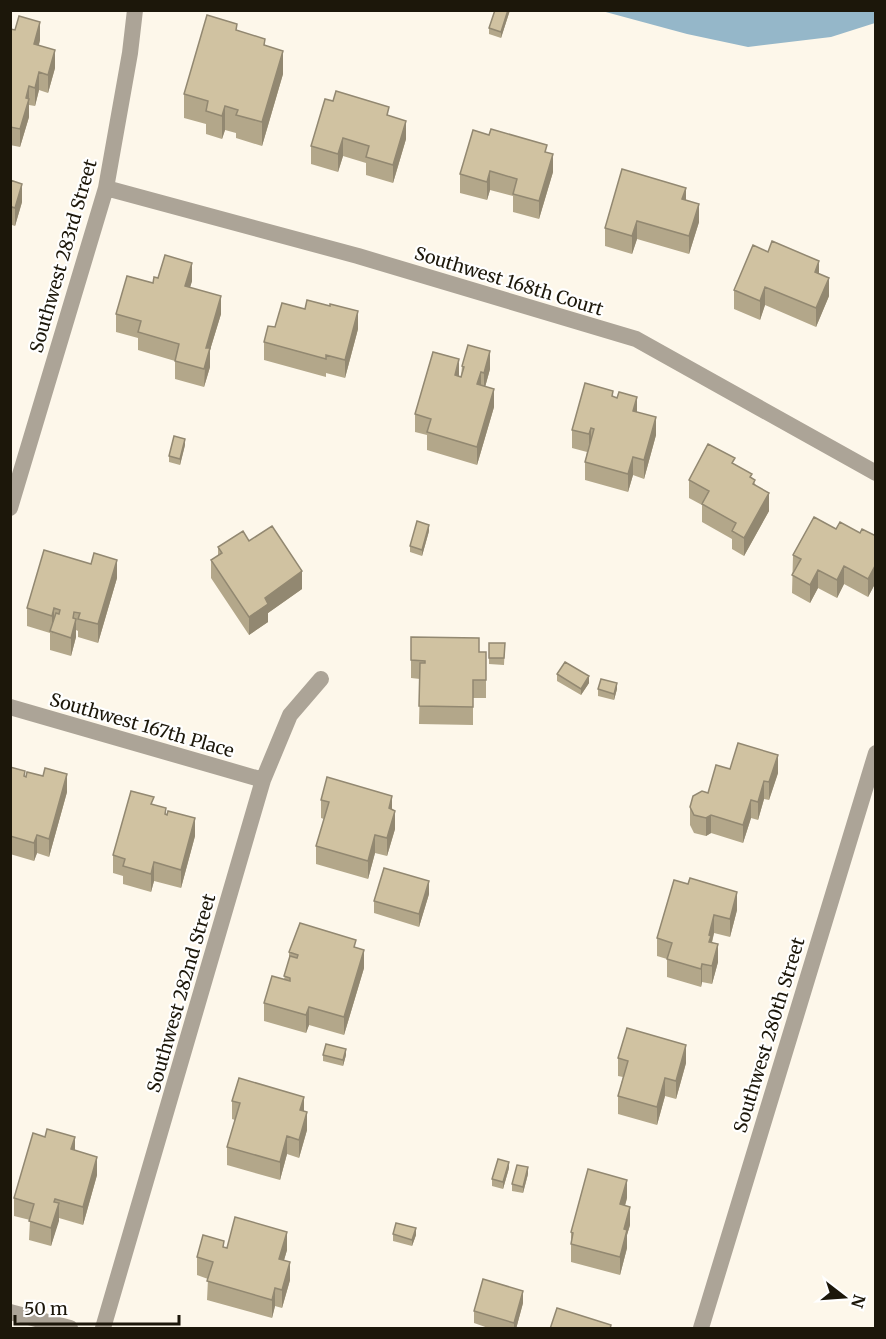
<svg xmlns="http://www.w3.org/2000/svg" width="886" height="1339" font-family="Merriweather,serif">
  <rect width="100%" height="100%" fill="#fdf7ea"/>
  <path fill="#95b7c9" d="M875,10v13l-44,14 -83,10 -61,-13 -85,-23z"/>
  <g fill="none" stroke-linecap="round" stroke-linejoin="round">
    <path stroke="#aca497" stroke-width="16" d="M106,188l252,68 278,83 240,134
      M10,508l96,-320 24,-135 5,-43
      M10,707l253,73
      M103,1328l160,-548 27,-65 31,-36
      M701,1328l175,-575"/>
    <path stroke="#aca497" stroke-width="16" d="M10,1312l60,16"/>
  </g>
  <path fill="#b3a78a" d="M495,10h15l-9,28 -12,-4v-6z
    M10,29l30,11 -1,5 16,23 -7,25 -9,-3 -4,16 -6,-1v12l-9,30 -10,-2z
    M237,30l28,15 18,29 -21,72 -26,-8v-5l-11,-3 -3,9 -16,-5v-10l-22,-6v-24z
    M389,116l17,23 -13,44 -27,-8v-12l-23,-7 -5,16 -27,-8v-18z
    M547,153l6,19 -14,47 -26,-7v-16l-23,-6 -3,10 -27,-7v-19z
    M10,180l12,22 -7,24 -3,-1 -2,5z
    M686,200l13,22 -10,32 -52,-15 -5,15 -27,-8v-18z
    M819,274l10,22 -13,31 -51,-22 -5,15 -26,-11v-19z
    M158,278l34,3 -2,6 31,27 -11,36v17l-6,20 -29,-8v-18l-37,-11v-12l-22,-6v-18z
    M358,329l-13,49 -19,-5v4l-62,-17v-18z
    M462,366l28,3 -5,18 9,20 -17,58 -50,-15v-15l-12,-3v-18l44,-38 2,1z
    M613,397l24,15 19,23 -12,44 -11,-4 -5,17 -43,-12v-18l2,-10 -15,-4v-18z
    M185,445l-5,20 -11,-3v-6z
    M735,464l17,14 17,33 -25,45 -12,-7v-10l-30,-17v-17l-13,-7v-18z
    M836,529l40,7v46l-8,15 -24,-13 -7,14 -19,-10 -8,15 -18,-10 1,-38z
    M429,531l-7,25 -12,-4v-6z
    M249,541l53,48 -34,24v9l-19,13 -38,-57v-18l7,-4v-9z
    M117,578l-19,65 -20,-6v-6l-2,-1v7l-5,19 -21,-6v-17l-23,-7v-18z
    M411,637l68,15h7v46h-13v27l-54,-1 1,-45 -9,-1z
    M489,643h16l-1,22 -15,-1z
    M557,674l32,9 -8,12 -24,-14z
    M598,689h19l-3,11 -16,-4z
    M10,767l15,9 42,16 -18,65 -12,-4 -3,8 -24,-7z
    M730,769l48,4 -9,27 -5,-1 -6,21 -7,-2 -8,25 -32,-10 -5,3 -12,-3 -4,-8v-18l18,-14z
    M321,800l71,10 3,19 -8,27 -12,-3 -7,26 -52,-15v-18l8,-27 -3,-1z
    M154,805l41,31 -14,52 -27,-7 -3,11 -28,-8v-8l-10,-3v-18z
    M674,880l63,30 -7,27 -16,-4 -2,10 6,19 -6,22 -10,-2 -1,5 -34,-10v-18l-10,-3v-18z
    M429,894l-10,33 -45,-14v-12z
    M356,947l8,21 -20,67 -35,-10 -3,8 -42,-12v-18l20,-24 5,-19v-8z
    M323,1055h23l-3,11 -20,-5z
    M618,1058l68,5 -10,36 -11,-3 -8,29 -39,-11v-18l5,-19 -5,-1z
    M232,1101l72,10 3,19 -8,28 -12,-4 -7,26 -53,-15v-18l8,-27 -3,-1z
    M75,1150l22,25 -14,50 -24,-7 -8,28 -22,-6 1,-20 -16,-4v-18z
    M509,1168l-6,21 -11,-3v-7z
    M528,1174l-5,19 -11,-2v-7z
    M627,1198l-2,8 5,19 -3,10v13l-7,27 -49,-13v-30z
    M393,1234l23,1 -4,11 -19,-5z
    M224,1247l63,3 -3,10 6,20 -8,28 -7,-2 -3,12 -65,-18 1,-21 -11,-4v-18z
    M523,1303l-7,26h-25l-17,-6v-12z"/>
  <path fill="#928871" d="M508,10h2l-9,28v-6z
    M40,22v18l-6,22v-18z
    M55,50v18l-7,25v-18z
    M283,51v23l-21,72v-24z
    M39,72v18l-4,16v-18z
    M29,86v31l-9,30v-18z
    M225,106v24l-3,9v-23z
    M406,121v18l-13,44v-18z
    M343,138v18l-5,16v-18z
    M553,154v18l-14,47v-18z
    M490,171v19l-3,10v-18z
    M22,184v18l-7,24v-18z
    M686,188v18l-4,-7z
    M699,204v18l-10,32v-18z
    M12,207v18l-2,5v-18z
    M637,221v18l-5,15v-18z
    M819,261v18l-4,-7z
    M192,263v18l-7,23v-18z
    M829,278v18l-13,31v-19z
    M765,287v18l-5,15v-19z
    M221,296v18l-11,36v17l-6,20 2,-39z
    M358,311v18l-13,49v-18z
    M490,351v18l-6,22v-18z
    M459,359v19l-4,-3z
    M481,372v18l-4,-6z
    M494,389v18l-17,58v-18z
    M637,397v18l-4,-4z
    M656,417v18l-12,44v-19z
    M591,428v18l-2,6v-18z
    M185,439v6l-5,20v-6z
    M633,457v18l-5,17v-18z
    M769,493v18l-25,45v-18z
    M429,525v6l-7,25v-6z
    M117,560v18l-19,65v-19z
    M876,564v18l-8,15v-18z
    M844,566v18l-7,14v-18z
    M818,570v18l-8,15v-18z
    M302,571v18l-34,24v9l-19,13v-18l16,-19z
    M54,608v18l-2,8v-18z
    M74,612v14l2,-7v18l-5,19v-18l2,-20z
    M589,676v7l-8,12v-6z
    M617,683v6l-3,11v-6z
    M778,755v18l-9,27v-18z
    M67,774v18l-18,65v-18z
    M764,781v18l-6,21v-18z
    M392,796v18l-3,-6z
    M751,800v18l-8,25v-18z
    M395,811v18l-8,27v-18z
    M711,815v18l-5,3v-18z
    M195,818v18l-14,52v-18z
    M37,835v18l-3,8v-18z
    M375,835v18l-7,26v-18z
    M154,862v19l-3,11v-18z
    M429,881v13l-10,33v-13z
    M737,892v18l-7,27v-18z
    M714,915v18l-3,12v9l-2,-19z
    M718,944v18l-6,22v-18z
    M364,950v18l-20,67v-18z
    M702,964v18l-1,5v-18z
    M309,1007v18l-3,8v-18z
    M686,1045v18l-10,36v-18z
    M346,1049v6l-3,11v-6z
    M665,1078v18l-8,29v-18z
    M304,1097v18l-4,-5z
    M307,1112v18l-8,28v-18z
    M287,1136v18l-7,26v-18z
    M75,1137v18l-4,-6z
    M97,1157v18l-14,50v-18z
    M509,1162v6l-6,21v-7z
    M528,1167v7l-5,19v-6z
    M627,1180v18l-7,24v-18z
    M55,1199v17l4,-13v18l-8,25v-18z
    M630,1207v18l-3,10v13l-7,27v-18l4,-28z
    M416,1228v7l-4,11v-6z
    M287,1232v18l-8,27v-18z
    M290,1262v18l-8,28v-18z
    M275,1288v18l-3,12v-18z
    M523,1291v12l-7,26h-2v-6z"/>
  <path fill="#d0c2a1" stroke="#928871" stroke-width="1.5" d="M495,10h13l-7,22 -12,-4z
    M207,15l30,9 -1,6 29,9 -1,6 19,6 -21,71 -26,-7 2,-5 -13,-4 -3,10 -16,-5 2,-10 -24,-7z
    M19,16l21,6 -6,22 21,6 -7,25 -9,-3 -4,16 -6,-2 -3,12 3,1 -9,30 -10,-2v-98l5,1z
    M336,91l53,16 -2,8 19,6 -13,44 -27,-8 3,-11 -26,-8 -5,16 -27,-8 14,-47 8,2z
    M491,129l56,16 -2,7 8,2 -14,47 -26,-7 4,-15 -27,-8 -3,11 -27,-8 13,-44 16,5z
    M622,169l64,19 -4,11 17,5 -10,32 -52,-15 -5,15 -27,-8z
    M10,180l12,4 -7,24 -3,-1 -2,5z
    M772,241l47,20 -4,11 14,6 -13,30 -51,-21 -5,14 -26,-11 19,-45 15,7z
    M165,255l27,8 -7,23 36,10 -15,52h4l-6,21 -29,-8 4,-17 -41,-12 3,-11 -25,-7 11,-38 26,7 1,-6 4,1z
    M307,300l23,6v-2l28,7 -13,49 -19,-5v4l-62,-17 4,-16 7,1 7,-24 23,6z
    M468,345l22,6 -6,22 -3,-1 -4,12 17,5 -17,58 -50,-15 4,-13 -16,-5 18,-62 26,7 -4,16 6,2 3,-10 -2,-1z
    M585,383l28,8 -1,5 5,2 2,-6 18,5 -4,14 23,6 -12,43 -11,-3 -5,17 -43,-12 9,-33 -3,-1 -2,6 -17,-4z
    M174,436l11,3 -5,20 -11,-3z
    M708,444l27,14 -3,5 20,11 -2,3 5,3 -2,4 16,9 -25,45 -12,-7 4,-8 -34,-19 7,-13 -20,-11z
    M814,517l22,12 4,-7 20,11 2,-4 14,7v28l-8,15 -24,-13 -7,14 -19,-10 -8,15 -18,-10 9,-16 -8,-4z
    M417,521l12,4 -7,25 -12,-4z
    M272,526l30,45 -37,27 3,6 -19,13 -38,-57 11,-7 -4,-6 25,-16 6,10z
    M44,550l47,14 3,-11 23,7 -19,64 -20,-5 2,-6 -6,-1 -1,6 3,1 -5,19 -21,-7 6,-18 3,1 1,-4 -6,-2 -2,8 -25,-8z
    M411,637l68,1v14h7v28h-13v27l-54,-1 1,-43h5v-2l-14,-1z
    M489,643h16l-1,15h-15z
    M565,662l24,14 -8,13 -24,-15z
    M601,679l16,4 -3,11 -16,-5z
    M738,743l40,12 -9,27 -5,-1 -6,21 -7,-2 -8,25 -32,-10 -5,3 -12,-3 -4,-8 3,-11 9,-5 6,2 8,-28 14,4z
    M10,767l15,4 -1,5 2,1 1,-5 16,4 2,-8 22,6 -18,65 -12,-4 -3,8 -24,-7z
    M327,777l65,19 -3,12 6,3 -8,27 -12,-3 -7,26 -52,-15 13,-44 -8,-2z
    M131,791l23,6 -3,7 15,4 -1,6 2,1 1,-4 27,7 -14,52 -27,-8 -3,12 -28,-8 2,-7 -12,-4z
    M384,868l45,13 -10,33 -45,-13z
    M690,878l47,14 -7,27 -16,-4 -5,20 2,1 -2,6 9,2 -6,22 -10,-2 -1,5 -34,-10 5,-16 -15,-5 17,-58 14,4z
    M300,923l56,17 -2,7 10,3 -20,67 -35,-10 -3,8 -42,-12 8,-27 18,5v-3l-6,-2 6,-20 7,2 1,-3 -9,-3z
    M627,1028l59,17 -10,36 -11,-3 -8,29 -39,-11 10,-35 -10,-3z
    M326,1044l20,5 -3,11 -20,-5z
    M239,1078l65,19 -4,13 7,2 -8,28 -12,-4 -7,26 -53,-15 13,-44 -8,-2z
    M47,1129l28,8 -4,12 26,8 -14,50 -28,-8 -1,3 5,1 -8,25 -22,-7 5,-17 -20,-6 19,-65 12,4z
    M498,1159l11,3 -6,20 -11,-3z
    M517,1165l11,2 -5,20 -11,-3z
    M588,1169l39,11 -7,24 10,3 -6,22 3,1 -7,27 -49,-13 2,-11 -2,-1z
    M235,1217l52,15 -8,27 11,3 -8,28 -7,-2 -3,12 -65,-19 6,-19 -16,-5 6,-22 21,6 -1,6 4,1z
    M396,1223l20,5 -4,12 -19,-6z
    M483,1279l40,12 -9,32 -40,-12z
    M557,1308l54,17 -1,4h-60z"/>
  <g text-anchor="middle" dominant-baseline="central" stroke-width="4.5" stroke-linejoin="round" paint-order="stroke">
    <g font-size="18" fill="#1c170a" stroke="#fff">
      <text transform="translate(63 256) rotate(-74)">Southwest 283rd Street</text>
      <text transform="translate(509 281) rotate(17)">Southwest 168th Court</text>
      <text transform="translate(142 725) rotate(16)">Southwest 167th Place</text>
      <text transform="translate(181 993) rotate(-74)">Southwest 282nd Street</text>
      <text transform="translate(769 1035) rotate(-73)">Southwest 280th Street</text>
    </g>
  </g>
  <rect width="886" height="1339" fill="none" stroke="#1c170a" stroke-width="24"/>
  <g transform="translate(844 1297) rotate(107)" stroke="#ffffff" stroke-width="4.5" paint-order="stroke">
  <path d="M0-4.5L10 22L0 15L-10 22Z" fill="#1c170a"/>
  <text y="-9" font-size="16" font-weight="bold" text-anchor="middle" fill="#1c170a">N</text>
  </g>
  <path d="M15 1315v9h164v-9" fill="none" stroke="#1c170a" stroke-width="3"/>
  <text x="24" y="1315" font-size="18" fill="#1c170a" stroke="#ffffff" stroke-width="4.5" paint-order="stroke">50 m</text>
</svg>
